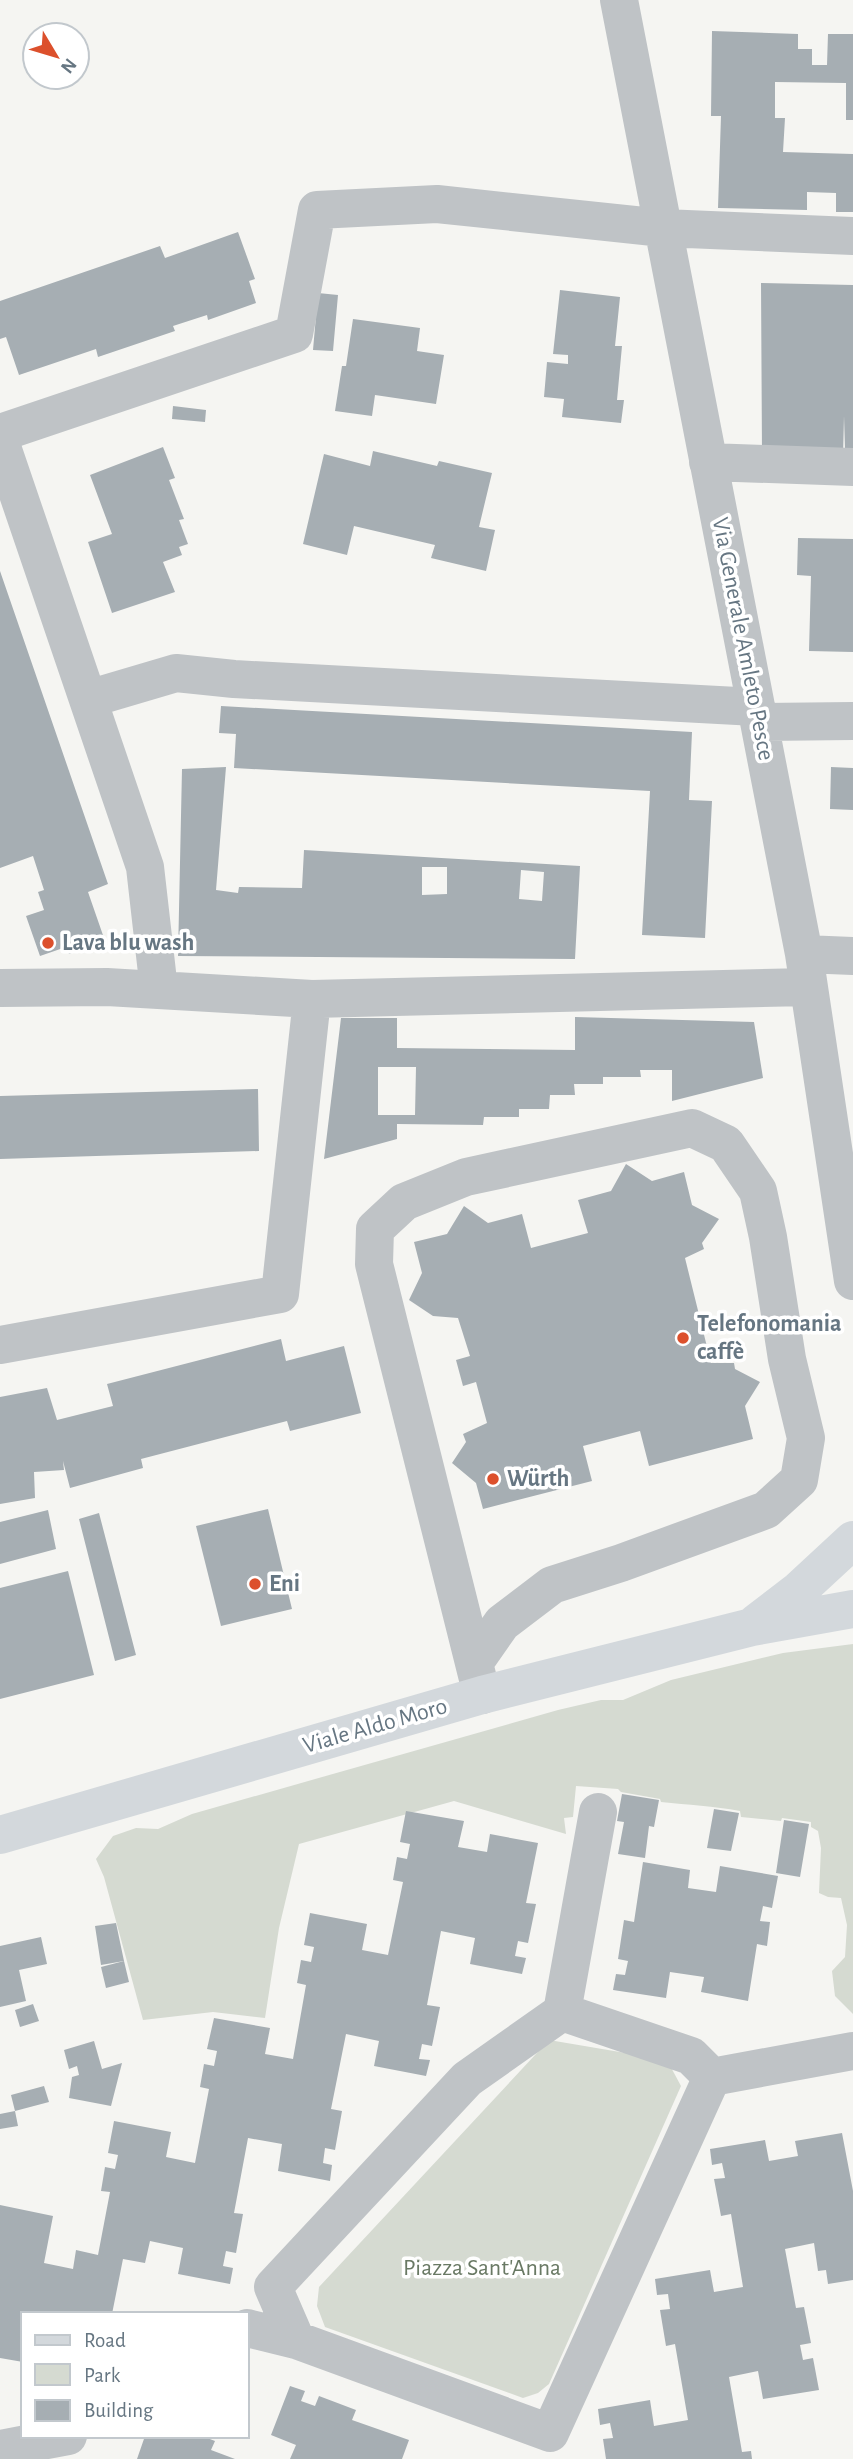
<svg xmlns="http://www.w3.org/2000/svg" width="853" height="2459" font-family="'Alegreya Sans',sans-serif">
  <rect width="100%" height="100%" fill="#f5f5f2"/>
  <path fill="#d5dad1" d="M853,1644v370l-18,-18 -3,-25 13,-14 2,-32 -6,-27 -13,-1 -9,-4 2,-45 -3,-17 -7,-4v-5l-29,-4 -1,3 -40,-4 -1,-6c-26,-5 -52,-6 -79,-9l-1,-3 -39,-7 -3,-3 -42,-3 -3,31 -9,1 2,16 -112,-33 -155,43 -20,84 -14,90 -52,-6 -70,8 -39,-143 -8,-18 17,-23 23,-8 22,1 34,-15 366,-104 43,-10h22l48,-20 112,-27z
    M549,2040l118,20 14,26 -132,298 -11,9 -15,5 -198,-71 -8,-21 2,-19z"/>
  <path fill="#a6aeb3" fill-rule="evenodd" d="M712,31l86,3v15h14v16h15l1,-31h25v86h-7v-37l-71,-1v36h10l-2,34 70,2v58h-17v-19l-29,-1v18l-89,-2 3,-92h-10z
    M238,232l17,47 -6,2 7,22 -48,17 -1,-5 -34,11 2,5 -77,26 -2,-8 -77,26 -13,-38 -6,2v-38l160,-55 5,12z
    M761,283l92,2v164h-8l-1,-33 -1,40 -81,-1z
    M560,290l60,7 -5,49h7l-5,54h7l-3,23 -59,-6 2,-18 -20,-2 3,-35 21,2v-9l-15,-1z
    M318,293l20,2 -5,56 -20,-1z
    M353,319l67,9 -3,23 27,4 -8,49 -61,-9 -3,21 -37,-5 7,-45h4z
    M173,406l33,4 -1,12 -33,-3z
    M163,447l12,31 -6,2 15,39 -5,1 9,24 -9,3 3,8 -19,7 12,30 -63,21 -24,-71 24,-8 -22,-59z
    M373,451l64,15 2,-5 53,12 -13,54 16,3 -9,41 -55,-13 4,-13 -81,-19 -7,29 -44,-11 21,-90 46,12z
    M798,538l55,1v113l-44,-1 2,-75 -14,-1z
    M0,571l108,313 -20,8 17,49 -36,13 -3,-7 -26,9 -14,-40 18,-6 -6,-18 6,-2 -11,-34 -33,12z
    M221,706l471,26 -3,68 23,1 -7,137 -63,-3 8,-144 -416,-23 2,-34 -17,-1z
    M226,767l-10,123 22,3 1,-6 63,1 2,-38 276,16 -5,93 -397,-3 4,-187zM422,867h25v27l-25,1zM521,870l23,2 -2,29 -23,-2z
    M831,767l22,1v42l-23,-1z
    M575,1017l179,5 9,56 -91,23v-31h-32l1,7h-38v7h-29l1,11h-25l-1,14h-30v8h-35l-1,8 -86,-1v15l-73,20 17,-141h56v30l178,2zM378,1067h38l-1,48h-37z
    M258,1089l1,62 -259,8v-63z
    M626,1164l26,17 32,-9 8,33 27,14 -17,24 2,6 -19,9 26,105h23l1,6 25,13 -15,24 8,33 -104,27 -9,-35 -57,15 9,35 -109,28 -7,-26 -24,-20 14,-21 -3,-8 24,-11 -11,-41 -13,4 -7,-26 14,-4 -12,-38 -25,-2 -24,-16 13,-27 -8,-31 33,-8 17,-28 24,17 34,-9 9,34 57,-15 -10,-33 33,-9z
    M281,1339l5,22 58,-15 17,67 -71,18 -3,-10 -146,38 2,9 -73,20 -7,-27 1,9 -30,2 1,26 -35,6v-107l47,-9 10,32 56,-14 -6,-22z
    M268,1509l24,100 -71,17 -25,-100z
    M48,1510l8,39 -56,15v-42z
    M99,1513l37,142 -21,6 -36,-142z
    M68,1571l26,104 -94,24v-111z
    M622,1794l37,6 -5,27 -5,-1 -4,32 -27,-4 6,-32 -7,-1z
    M714,1809l25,4 -8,38 -24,-3z
    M406,1811l58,10 -6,26 29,5 3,-18 48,9 -12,60 10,1 -8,39 -10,-2 -3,15 11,2 -4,16 -52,-10 5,-26 -34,-7 -14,74 13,2 -8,39 -10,-2 -3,15 11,1 -4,16 -52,-10 5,-25 -33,-7 -15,75 11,2 -7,39 -10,-2 -2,15 9,2 -2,16 -52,-10 4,-27 -34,-6 -14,75 9,1 -7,39 -10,-2 -3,15 10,2 -3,16 -52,-10 5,-26 -33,-7 -5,22 -22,-4 -11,55h-89v48l-23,-4v-153l53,11 -9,47 29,6 3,-19 22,5 12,-63 -9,-1 4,-24 10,2 3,-14 -10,-2 6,-32 57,11 -5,25 29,6 14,-74 -9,-2 4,-23 10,2 3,-15 -10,-2 7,-31 56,10 -5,26 28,5 13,-74 -9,-2 4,-23 10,2 3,-15 -10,-2 6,-32 57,11 -5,26 26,5 15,-73 -10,-2 4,-23 10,2 3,-15 -10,-2z
    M784,1820l25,4 -9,53 -24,-4z
    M643,1862l47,8 -2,18 28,4 4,-26 58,10 -6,32 -9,-2 -3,15 10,1 -3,24 -10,-2 -9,57 -47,-9 3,-15 -34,-5 -4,26 -53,-8 3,-16 9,1 3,-14 -10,-2 6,-39 10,2z
    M116,1923l8,38 -23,4 -6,-39z
    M41,1937l6,27 -28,6 7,31 -26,6v-61z
    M124,1961l5,21 -23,6 -5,-21z
    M33,2004l6,17 -19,6 -5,-17z
    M94,2041l8,28 20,-6 -11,43 -42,-8 3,-21 7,-2 -2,-9 -8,3 -5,-19z
    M44,2086l5,16 -34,9 -4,-16z
    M15,2111l3,15 -18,3v-15z
    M842,2133l11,58v89l-25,4 -2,-14 -8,1 -4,-28 -29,6 11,59 8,-1 7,36 -11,2 3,15 10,-2 6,32 -56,9 -5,-28 -29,6 13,75 9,-1 1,8h-146l-3,-20 10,-1 -3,-15 -10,2 -2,-16 52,-9 4,26 34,-6 -13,-76 -9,2 -6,-36 10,-1 -2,-15 -11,1 -2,-16 55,-9 4,22 29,-5 -12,-73 -10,2 -7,-37 11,-1 -3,-15 -10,2 -2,-16 55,-9 4,21 29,-5 -3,-15z
    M290,2386l15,5 -4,10 14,5 4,-10 37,14 -4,10 57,20 -7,19h-112l6,-14 -25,-10z
    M145,2436l33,2 24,-2 13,5 -4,9 24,9h-98z"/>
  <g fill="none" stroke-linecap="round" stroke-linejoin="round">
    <path stroke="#bfc3c6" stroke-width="38" d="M619,0l185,954 49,327
      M0,433l294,-99 23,-124 120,-6 226,24 190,8
      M0,441l145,426 14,123
      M708,462l145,5
      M88,699l88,-26 58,6 522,28
      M759,722l94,-1
      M804,954l49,2
      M0,988l107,-1 205,12
      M0,1345l280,-51 32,-295 496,-12
      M474,1663l28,-40 50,-38 69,-22 145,-53 33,-30 7,-42 -19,-79 -19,-122 -10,-46 -32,-47 -34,-16 -226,49 -62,25 -29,27 -1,35 108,431
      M562,2012l129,44 21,21 -162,356 -254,-93 -23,-53 194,-208z
      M562,2012l36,-200
      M712,2077l141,-26
      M247,2328l49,12
      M0,2449l68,-13"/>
    <path stroke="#d3d8dc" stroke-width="38" d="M756,1623l43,-33 54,-50
      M0,1835l482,-140 270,-68 101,-18"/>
  </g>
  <g fill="#dc502c" stroke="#fff" stroke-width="2.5">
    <circle cx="48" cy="943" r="7"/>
    <circle cx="683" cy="1338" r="7"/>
    <circle cx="493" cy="1479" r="7"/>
    <circle cx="255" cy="1584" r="7"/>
  </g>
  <g text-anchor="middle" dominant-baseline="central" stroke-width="7" stroke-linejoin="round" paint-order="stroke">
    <g font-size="24" fill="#667682" stroke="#fff">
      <text transform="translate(743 639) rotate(79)">Via Generale Amleto Pesce</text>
      <text transform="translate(375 1726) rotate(-16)">Viale Aldo Moro</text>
    </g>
    <g font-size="24" font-weight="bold" fill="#667682" stroke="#fff" text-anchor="start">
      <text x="62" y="943">Lava blu wash</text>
      <text x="697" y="1324">Telefonomania<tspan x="697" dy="28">caffè</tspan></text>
      <text x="507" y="1479">Würth</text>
      <text x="269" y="1584">Eni</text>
    </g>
    <g font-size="24" fill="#697964" stroke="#fff">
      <text x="482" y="2268">Piazza Sant'Anna</text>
    </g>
  </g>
  <rect x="21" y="2312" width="228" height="126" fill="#ffffff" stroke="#c2c8cd" stroke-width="2"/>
  <rect x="35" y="2335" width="35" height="10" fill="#d3d8dc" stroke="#c2c8cd" stroke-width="2"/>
  <text x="84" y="2347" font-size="21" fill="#667682">Road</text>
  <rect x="35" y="2364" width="35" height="21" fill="#d5dad1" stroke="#c2c8cd" stroke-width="2"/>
  <text x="84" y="2382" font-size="21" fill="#667682">Park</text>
  <rect x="35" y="2400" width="35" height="21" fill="#a6aeb3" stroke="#c2c8cd" stroke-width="2"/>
  <text x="84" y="2417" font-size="21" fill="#667682">Building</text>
  <g transform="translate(56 56) rotate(128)"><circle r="33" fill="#ffffff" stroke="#c2c8cd" stroke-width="2"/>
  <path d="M0-5L12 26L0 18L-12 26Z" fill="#dc502c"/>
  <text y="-10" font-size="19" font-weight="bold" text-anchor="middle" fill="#667682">N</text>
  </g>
</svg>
